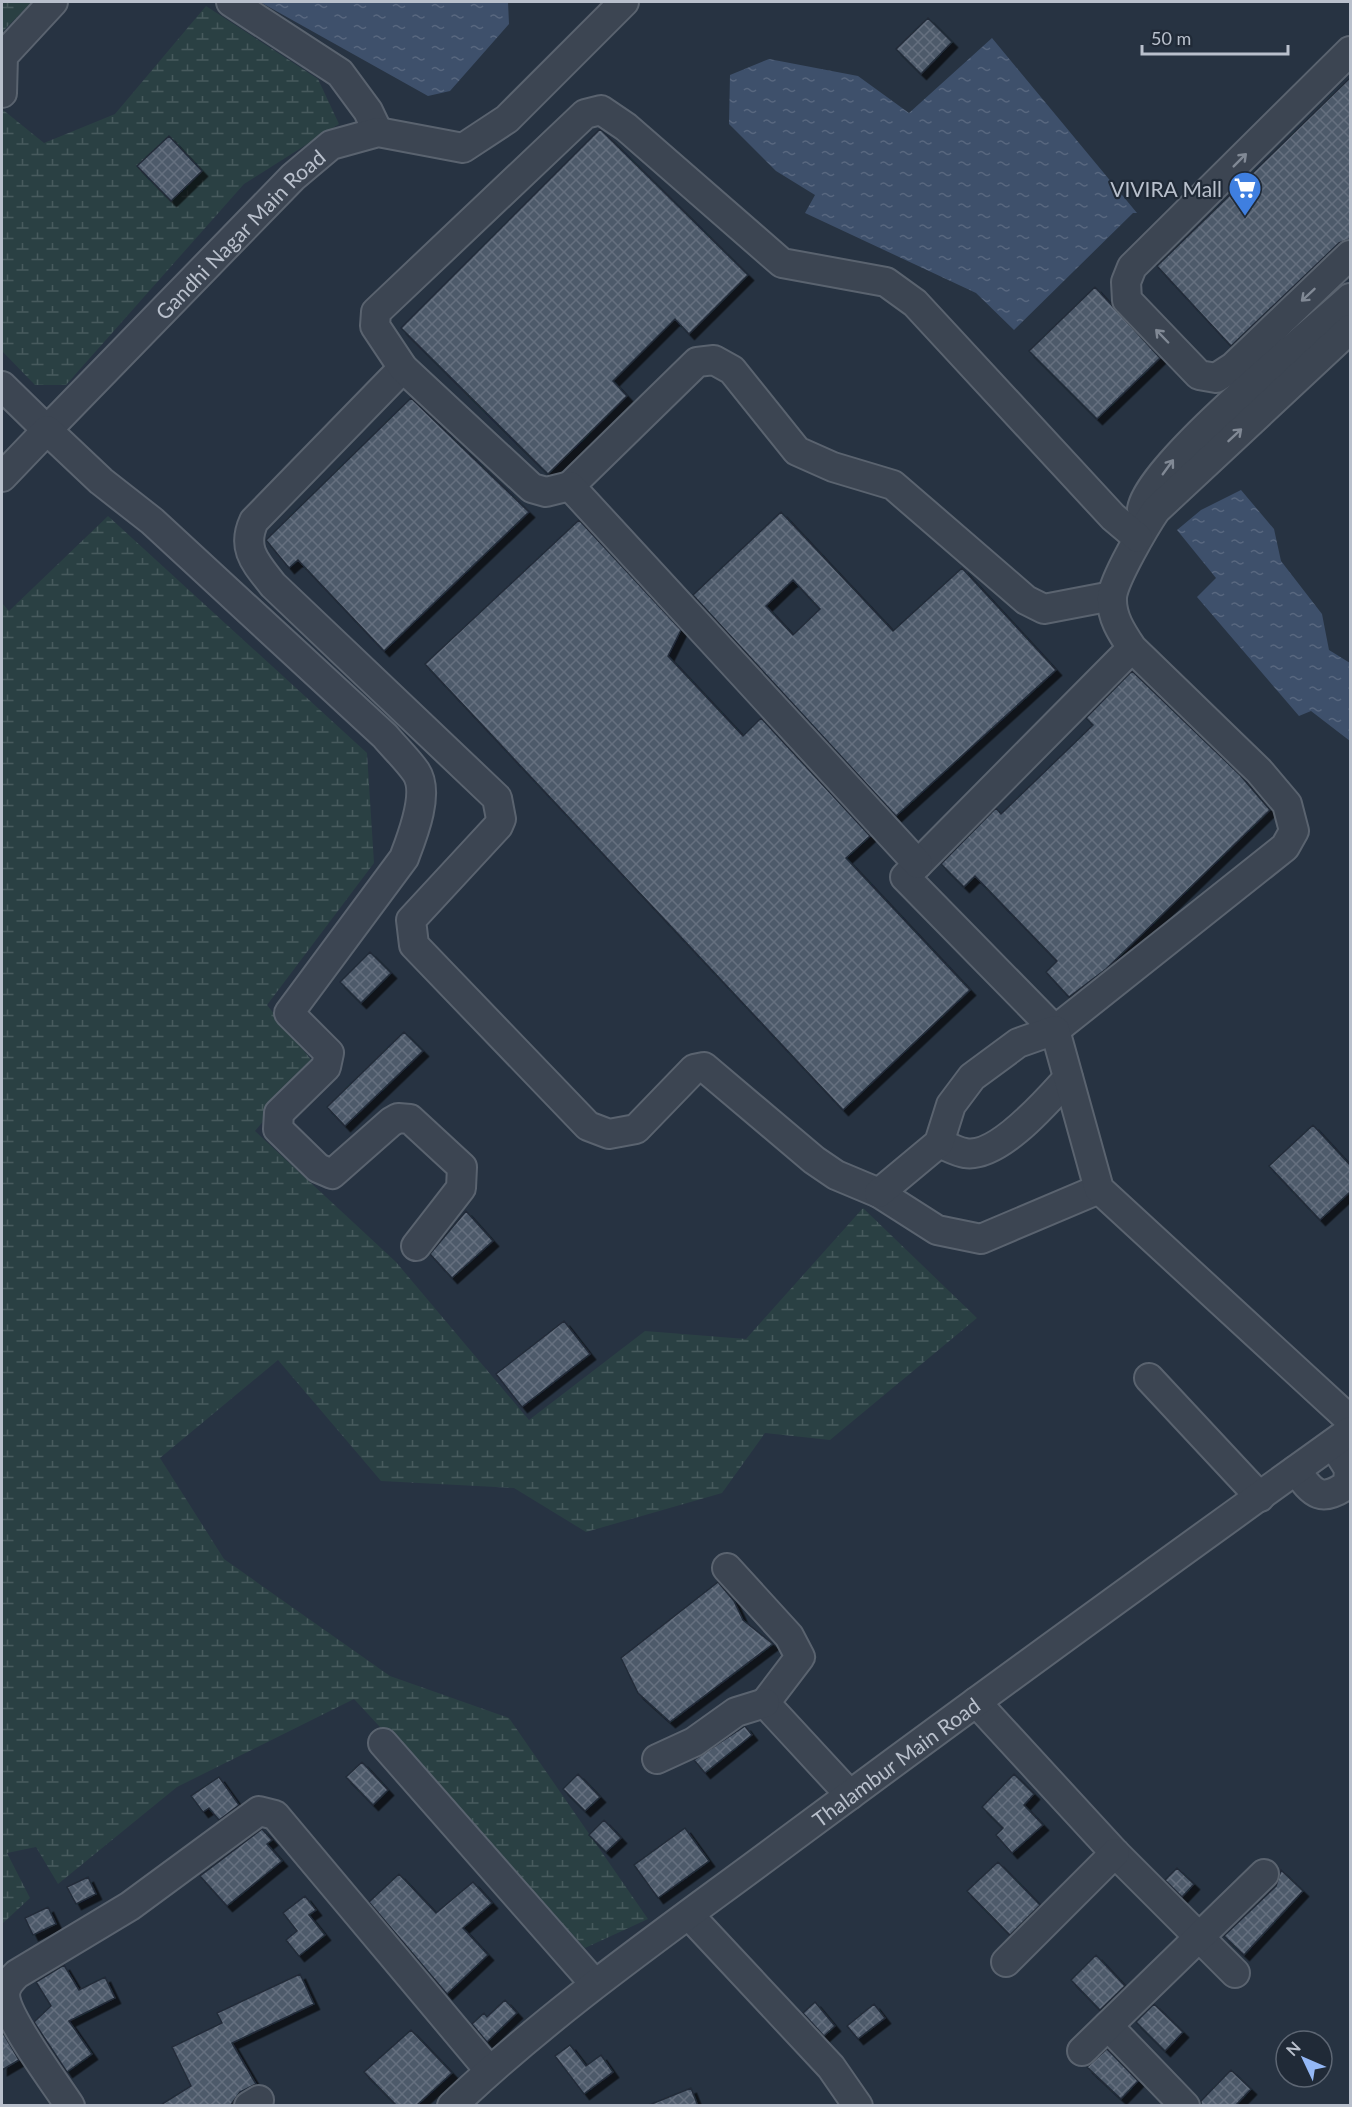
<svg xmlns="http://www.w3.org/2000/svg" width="1352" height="2107" font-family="Lato,sans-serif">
  <defs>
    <pattern id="wetland-marsh" width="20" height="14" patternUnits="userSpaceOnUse" patternTransform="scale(1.5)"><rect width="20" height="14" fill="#2a4043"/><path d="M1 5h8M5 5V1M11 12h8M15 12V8" fill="none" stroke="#475a5d"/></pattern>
    <pattern id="water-ripples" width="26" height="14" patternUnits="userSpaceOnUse" patternTransform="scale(1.5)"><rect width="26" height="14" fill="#3e506b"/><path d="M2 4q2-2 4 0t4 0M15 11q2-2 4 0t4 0" fill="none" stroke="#58677f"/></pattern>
    <pattern id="building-cross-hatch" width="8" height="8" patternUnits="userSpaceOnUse" patternTransform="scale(1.5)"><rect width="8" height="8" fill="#4e5a6b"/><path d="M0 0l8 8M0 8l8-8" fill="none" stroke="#65707f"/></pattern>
    <filter id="shadow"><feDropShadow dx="5.5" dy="5.5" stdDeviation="0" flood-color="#0009"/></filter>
  </defs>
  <rect width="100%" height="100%" fill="#273342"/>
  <path fill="url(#wetland-marsh)" d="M2,2h30l-30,30z
    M206,6l112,73 21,45 -95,60 -178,201h-31l-33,-34v-242l42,34 71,-29z
    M108,516l259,237 7,110 -107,142 46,57 -58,69 141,131 133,158 116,-89 101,8 117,-131 114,110 -147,122 -65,-7 -43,60 -136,39 -72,-44 -133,-7 -103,-121 -118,98 64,101 166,117 119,42 139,201 -63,29 -231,-249 -177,88 -119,97 -22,-37 -29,6 23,45 -28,26v-1321l7,8z"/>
  <path fill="url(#water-ripples)" d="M260,2h248l1,22 -59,67 -22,5z
    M992,38l145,175h-4l-119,117 -38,-37 -171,-80 10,-18 -39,-24 -47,-47 1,-49 39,-16 89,17 51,37z
    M1241,490l33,39 7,32 41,53 7,36 21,13v78l-39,-30 -12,5 -102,-119 19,-19 -39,-48 24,-20z"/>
  <path fill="url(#building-cross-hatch)" stroke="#222c39" stroke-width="1.5" fill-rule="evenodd" filter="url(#shadow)" d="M928,18l24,24 -31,32 -25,-25z
    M1350,78v161l-11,4 -108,103 -74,-80z
    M600,129l148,146 -59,59 -14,-15 -62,62 14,15 -79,78 -147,-146z
    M169,136l33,35 -31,30 -34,-35z
    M1095,287l65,71 -63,61 -68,-68z
    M411,398l118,114 -145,139 -86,-91 -9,8 -23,-28z
    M781,512l112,119 69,-63 94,102 -160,146 -203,-221zM793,580l27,29 -27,26 -27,-29z
    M579,520l102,110 -13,26 75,80 18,-18 109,118 -24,22 124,132 -127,120 -418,-446z
    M1132,671l108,104 30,35 -164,159 -37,28 -23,-25 11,-11 -82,-85 -11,11 -23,-23 55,-56 5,6 92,-89 -7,-7z
    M370,952l21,21 -30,30 -21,-21z
    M404,1032l19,19 -78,75 -18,-19z
    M1313,1125l37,40v27l-30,28 -51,-54z
    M466,1211l27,30 -41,37 -22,-24z
    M564,1321l26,33 -68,53 -26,-33z
    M718,1582l16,19 9,19 30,24 -103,78 -32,-29 -17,-35z
    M745,1726l7,9 -47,38 -11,-13z
    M362,1762l26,28 -15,15 -27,-28z
    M578,1774l22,23 -15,14 -22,-22z
    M1014,1774l20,20 -10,11 19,20 -31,28 -16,-18 7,-7 -21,-21z
    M219,1777l20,28 -20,15 -10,-12 -6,4 -12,-16z
    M604,1820l17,18 -15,14 -17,-17z
    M685,1828l24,33 -51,37 -24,-33z
    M262,1829l10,11 -5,4 15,17 -55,45 -27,-30z
    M998,1862l42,43 -30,30 -43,-44z
    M1177,1868l17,16 -12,13 -17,-17z
    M1281,1870l22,21 -59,64 -20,-19 52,-50z
    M399,1874l37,39 37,-31 19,21 -29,25 25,27 -41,39 -78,-92z
    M88,1877l8,17 -20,10 -9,-17z
    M305,1896l11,14 -7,5 16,20 -26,21 -13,-16 11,-9 -14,-18z
    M48,1907l8,17 -23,11 -8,-17z
    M1096,1955l29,31 -25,24 -29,-30z
    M64,1965l15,25 26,-13 10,21 -46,23 23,33 -25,18 -33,-50 17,-16 -15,-24z
    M300,1974l14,30 -82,39 24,41 -16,8 -10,14h-71l32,-20 -19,-39 50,-24 -5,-10z
    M505,2000l12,13 -30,29 -15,-18 12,-11 3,4z
    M815,2002l20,24 -11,10 -21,-23z
    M874,2004l11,14 -27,21 -11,-13z
    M1154,2004l29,28 -18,19 -29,-29z
    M411,2030l41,43 -36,33h-19l-33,-34z
    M2,2031l17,29 -17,10z
    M570,2045l16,21 15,-11 12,17 -29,22 -29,-38z
    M1107,2049l31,32 -17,18 -34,-32z
    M1231,2070l20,19 -16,17h-34v-5z
    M691,2088l7,18h-49v-1z"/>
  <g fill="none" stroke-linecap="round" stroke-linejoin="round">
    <g stroke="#5a636f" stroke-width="32">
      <g id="minor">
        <path d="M231,2l109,71 28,38 10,21"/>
        <path d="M1350,51l-218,216 -6,15 1,18 72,75 17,3 17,-11 117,-112"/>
        <path d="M2,93l1,-37 50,-54"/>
        <path d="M403,368l-149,153c-13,28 2,42 19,64l224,213 4,21 -3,7 -87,94 3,25 174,181 21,8 27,-5 58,-60 10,-2 110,93 22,15 43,18 58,37 44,9 118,-50"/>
        <path id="s1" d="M2,386l45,44 246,-253 38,-32 47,-13 85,16 44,-29 117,-117"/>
        <path d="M2,477l45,-47 54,51 51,40 233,215c10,12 22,23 31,36 14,21 -4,65 -12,86l-115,155 40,40 -3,14 -47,46 -1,16 40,39 14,6 59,-52 7,-4 12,1 52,48 -1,21 -45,58"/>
        <path d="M570,486l127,-124 17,-2 18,10 65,81 36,16 60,18 133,115 18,9 68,-13"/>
        <path d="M1142,509c7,-44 168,-174 208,-211"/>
        <path d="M1132,648l-227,229 150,153 230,-183 9,-16 -7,-27 -28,-33 -127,-123c-10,-15 -21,-31 -20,-51 2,-18 33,-71 44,-87l194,-181"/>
        <path d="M918,864l-348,-378 -24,6 -14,-4 -129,-120 -28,-42 1,-14 209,-198 16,-4 25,17 156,136 104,19 29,21 198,214 25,21"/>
        <path d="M939,1143c8,3 18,9 26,10 33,6 83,-53 103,-75"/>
        <path d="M879,1193l60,-50 12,-38 21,-28 46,-34 37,-13 44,159 251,231"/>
        <path d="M1149,1378l111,119"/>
        <path d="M1296,1470c17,25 26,33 52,14l1,-15 -16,-25"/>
        <path d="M727,1568l62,68 11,21 -35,46 85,92"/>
        <path d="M976,1702l139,151 120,120"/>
        <path d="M383,1743l211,240"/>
        <path d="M657,1759l37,-17 42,-30 29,-9"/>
        <path d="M689,1915l142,152 27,39"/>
        <path d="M1006,1962l109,-109"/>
        <path d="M1108,2026l77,80"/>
        <path d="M1082,2051l182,-177"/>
        <path d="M70,2106c-14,-22 -65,-89 -65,-112 1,-9 6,-14 12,-20l113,-68 129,-95 16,4 214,255"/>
        <path d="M249,2106l10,-6"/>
        <path id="s2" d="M452,2106c104,-99 222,-180 337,-266 186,-138 373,-274 561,-409"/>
      </g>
    </g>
    <use href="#minor" stroke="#3c4552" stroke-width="28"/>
  </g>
  <defs><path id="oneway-shaft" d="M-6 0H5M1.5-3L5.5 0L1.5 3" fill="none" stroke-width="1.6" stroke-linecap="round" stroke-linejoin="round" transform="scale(1.5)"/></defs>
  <g stroke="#818995">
    <use href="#oneway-shaft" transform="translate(1240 160) rotate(-45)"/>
    <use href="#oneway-shaft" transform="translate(1308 295) rotate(137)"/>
    <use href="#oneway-shaft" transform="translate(1162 336) rotate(-134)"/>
    <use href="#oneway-shaft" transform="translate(1235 435) rotate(-43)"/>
    <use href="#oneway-shaft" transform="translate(1168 467) rotate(-54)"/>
  </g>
  <defs>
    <g id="supermarket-pin" transform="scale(1.725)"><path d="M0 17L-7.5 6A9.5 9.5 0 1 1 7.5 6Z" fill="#3f7fe0" stroke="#202a37"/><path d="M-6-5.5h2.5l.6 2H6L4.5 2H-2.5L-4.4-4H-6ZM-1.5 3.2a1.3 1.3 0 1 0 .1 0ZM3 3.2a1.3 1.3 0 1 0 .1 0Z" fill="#fff"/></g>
  </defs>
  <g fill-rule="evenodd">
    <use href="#supermarket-pin" x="1245" y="188"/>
  </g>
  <g text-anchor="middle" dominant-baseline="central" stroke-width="4.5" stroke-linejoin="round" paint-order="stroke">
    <g font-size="21" fill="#b9c0cc" stroke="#202a37" text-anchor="end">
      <text x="1222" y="188">VIVIRA Mall</text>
    </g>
    <g font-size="21" fill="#b9c0cc" stroke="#202a37">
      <text stroke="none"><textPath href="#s1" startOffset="338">Gandhi Nagar Main Road</textPath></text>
      <text stroke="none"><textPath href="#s2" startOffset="562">Thalambur Main Road</textPath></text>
    </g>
  </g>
  <rect width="1352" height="2107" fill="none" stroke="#b9c0cc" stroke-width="6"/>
  <g transform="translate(1304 2059) rotate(314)"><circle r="28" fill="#202a37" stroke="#5d6673" stroke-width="1.5"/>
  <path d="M0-4.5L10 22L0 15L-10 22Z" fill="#94b8f6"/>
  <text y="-9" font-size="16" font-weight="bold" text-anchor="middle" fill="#b9c0cc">N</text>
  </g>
  <path d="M1142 45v9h146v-9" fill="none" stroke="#b9c0cc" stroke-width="3"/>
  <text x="1151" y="45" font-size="18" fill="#b9c0cc" stroke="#202a37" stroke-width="4.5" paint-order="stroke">50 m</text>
</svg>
